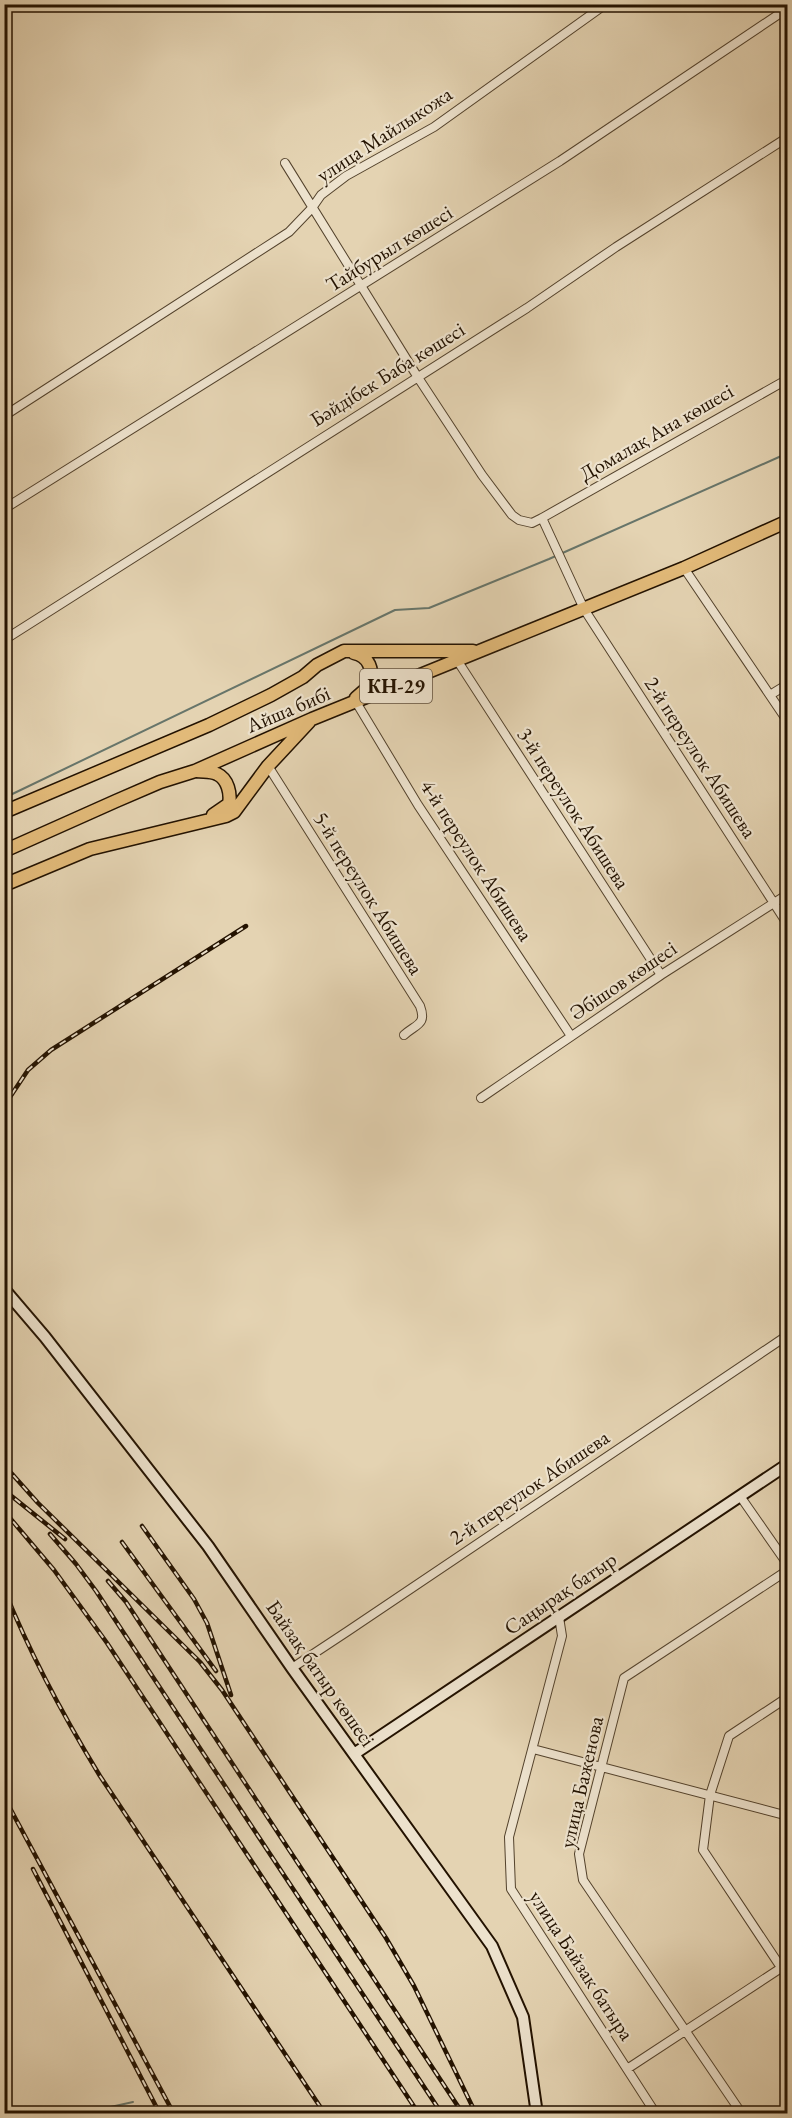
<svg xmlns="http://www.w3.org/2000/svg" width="792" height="2118" font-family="'EB Garamond',serif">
  <rect width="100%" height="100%" fill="#e4d3b2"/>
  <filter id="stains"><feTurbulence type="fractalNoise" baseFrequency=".00333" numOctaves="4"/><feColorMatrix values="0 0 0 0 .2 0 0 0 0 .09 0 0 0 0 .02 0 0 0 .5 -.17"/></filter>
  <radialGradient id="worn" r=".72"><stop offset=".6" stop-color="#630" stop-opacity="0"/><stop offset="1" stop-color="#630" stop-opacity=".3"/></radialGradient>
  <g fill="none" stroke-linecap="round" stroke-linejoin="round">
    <path stroke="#67756a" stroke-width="2" d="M4,798l391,-188 34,-2 120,-49 239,-106
      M79,2114l54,-12"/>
    <g stroke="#53422c" stroke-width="10">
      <path id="street" d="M285,163l132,213 65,99 30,40 7,5 13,3 10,-5 246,-139
        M4,416l285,-184 23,-24 9,-13 25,-19 88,-49 172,-123
        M4,509l556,-348 228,-153
        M542,518l42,91 204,316
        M684,568l104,154
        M4,640l523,-332 89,-61 172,-110
        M457,660l204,315
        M770,695l18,-11
        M356,702l62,103 153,231
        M268,766l152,240c7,19 -4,18 -16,29
        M481,1098l180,-123 127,-81
        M740,1496l48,69
        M559,1617l3,19 -53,201 2,52 145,225
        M292,1668l56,-37 440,-296
        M788,1697l-59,39 -19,59 -7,55 85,128
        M533,1749l255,67
        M627,2069l154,-101
        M742,2114l-159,-234 -4,-26 45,-176 164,-108"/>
    </g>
    <g stroke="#231200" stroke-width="14">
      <path id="secondary" d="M4,1289l41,48 163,209 84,122 200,278 31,71 14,97
        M354,1754l434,-290"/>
    </g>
    <g stroke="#231200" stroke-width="15">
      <path id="primary" d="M354,653c16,3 18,17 18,31l-16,14
        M197,771c6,1 14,0 20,3 11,5 14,20 12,30l-16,11
        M4,812l205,-87 62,-30 32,-18 14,-12 27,-14h129
        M4,851l112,-50 44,-19 35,-11 117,-52 372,-151 104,-47
        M4,885l86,-36 136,-33 8,-4 34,-46 41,-44"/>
    </g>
    <use href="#street" stroke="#ede2cd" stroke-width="8"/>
    <use href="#secondary" stroke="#ede2cd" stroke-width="10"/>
    <use href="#primary" stroke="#e2ba79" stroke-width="12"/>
    <g stroke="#231200" stroke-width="4.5">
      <path id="rail" d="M4,1106l24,-36 23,-20 195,-124
        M4,1465l34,38 162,159 22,28 164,248 28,48 62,128
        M4,1490l61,49
        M4,1511l50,59 53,73 312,471
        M142,1526l52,73 13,24 24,72
        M50,1534l26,30 20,27 346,523
        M122,1542l94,129
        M108,1581l18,21 337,512
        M4,1589c26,65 60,128 96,187l225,338
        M4,1797l170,317
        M33,1869l127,245"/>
    </g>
    <use href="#rail" stroke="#ede2cd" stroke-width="2" stroke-dasharray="7" stroke-linecap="butt"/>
  </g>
  <g text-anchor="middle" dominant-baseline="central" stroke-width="4.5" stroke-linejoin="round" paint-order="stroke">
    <rect fill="#ede2cd" stroke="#60503e" stroke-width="1.5" x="360" y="669" width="72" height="34" rx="4.5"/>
    <g font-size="20" font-weight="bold" fill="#231200">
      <text x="396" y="686">КН-29</text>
    </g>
    <g font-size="21" fill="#231200" stroke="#ede2cd">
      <text transform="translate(384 134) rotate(-33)">улица Майлыкожа</text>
      <text transform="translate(389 248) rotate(-32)">Тайбурыл көшесі</text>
      <text transform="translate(387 374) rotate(-32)">Бәйдібек Баба көшесі</text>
      <text transform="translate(656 432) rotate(-30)">Домалақ Ана көшесі</text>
      <text transform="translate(288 709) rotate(-23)">Айша бибі</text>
      <text transform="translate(701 757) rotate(57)">2-й переулок Абишева</text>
      <text transform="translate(574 808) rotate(57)">3-й переулок Абишева</text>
      <text transform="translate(477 860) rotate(57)">4-й переулок Абишева</text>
      <text transform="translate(369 893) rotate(58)">5-й переулок Абишева</text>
      <text transform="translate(623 980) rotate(-34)">Әбішов көшесі</text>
      <text transform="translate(529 1487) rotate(-34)">2-й переулок Абишева</text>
      <text transform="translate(560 1593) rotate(-34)">Саңырақ батыр</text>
      <text transform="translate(321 1673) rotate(55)">Байзақ батыр көшесі</text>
      <text transform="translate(581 1782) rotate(-77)">улица Баженова</text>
      <text transform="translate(582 1965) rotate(57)">улица Байзак батыра</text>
    </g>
  </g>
  <rect width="792" height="2118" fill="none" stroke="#e4d3b2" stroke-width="24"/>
  <rect x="6" y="6" width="780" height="2106" fill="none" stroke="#231200" stroke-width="3"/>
  <rect x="12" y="12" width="768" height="2094" fill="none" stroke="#231200" stroke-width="1.5"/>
  <rect width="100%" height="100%" filter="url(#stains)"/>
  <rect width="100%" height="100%" fill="url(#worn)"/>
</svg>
